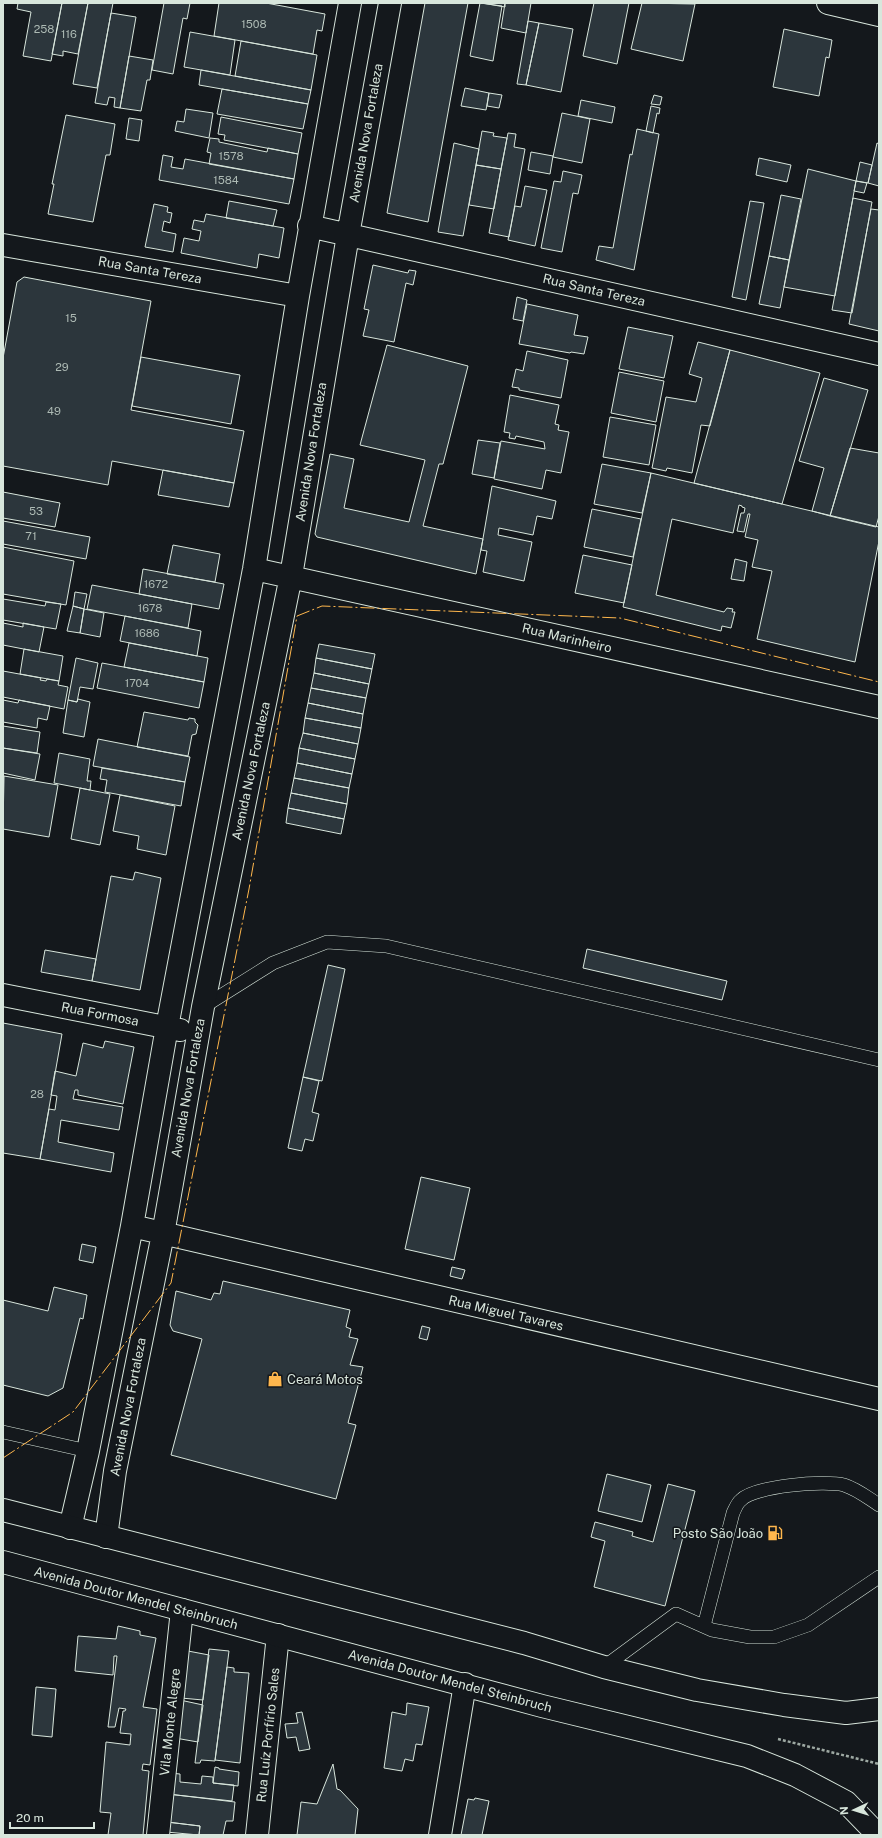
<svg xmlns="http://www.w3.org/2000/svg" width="882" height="1838" font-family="'Public Sans',sans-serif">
  <rect width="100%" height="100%" fill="#14181c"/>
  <path fill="#2c363c" stroke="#d8e6dc" d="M18,3h44l-11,58 -28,-5 8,-44 -14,-3z
    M62,3h26l-10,51 -15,-3v5l-11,-2z
    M88,3h25l-16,85 -24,-4z
    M164,3h26l-3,16 -4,-1 -10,56 -21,-4z
    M219,3h47l59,11 -3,17 -5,-1 -4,24 -99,-18z
    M425,3h43l-40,219 -41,-9z
    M480,3l22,3 -9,55 -23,-5z
    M482,3h23v4z
    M505,3h26l-5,30 -25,-5z
    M594,3h35l-12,61 -34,-8z
    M642,3l53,1 -12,57 -52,-12z
    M111,13l25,4 -16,91 -6,-1 1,-9 -6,-1 -2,8 -12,-2z
    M528,21l11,2 -13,62 -9,-1z
    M539,23l34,6 -12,63 -35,-7z
    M784,29l48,11 -3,18 -3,-1 -7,39 -46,-9z
    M190,32l45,8 -5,35 -46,-8z
    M241,41l76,14 -6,35 -76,-14z
    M129,56l24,4 -3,20h-3l-6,31 -21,-3z
    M201,70l110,20 -3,14 -109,-19z
    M465,88l24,5 -3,17 -25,-4z
    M222,89l86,15 -5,25 -86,-15z
    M489,93l13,2 -3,13 -12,-2z
    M654,95l8,2 -2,8 -9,-1z
    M581,100l34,7 -3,16 -34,-7z
    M651,106l9,2 -1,6 -2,-1 -4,20 -7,-2z
    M186,109l27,4 -4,25 -34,-7 2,-10 7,1z
    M562,113l28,6 -8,44 -29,-6z
    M66,115l49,9 -5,31h-4l-13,67 -45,-8 6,-30h-2z
    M221,117l81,16 -4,21 -74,-14 1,-5 -7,-1z
    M129,118l13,2 -3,21 -13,-2z
    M637,129l22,5 -25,136 -38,-10 3,-14 14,2 17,-94 2,1z
    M482,131l12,2 -1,3 14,2 -6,31 -25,-4z
    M508,133l8,1 -2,13 11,2 -16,88 -20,-4z
    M210,138l9,1v3l48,10 1,-4 30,6 -4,25 -85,-15 2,-11 -4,-1z
    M454,143l25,6 -16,87 -25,-4z
    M877,143l2,1v42l-11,-3z
    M531,152l22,4 -3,18 -22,-4z
    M163,155l10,2 -2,10 12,2 2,-10 109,20 -5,25 -130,-24z
    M759,158l32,7 -4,17 -31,-7z
    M860,162l12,3 -4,18 -12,-2z
    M476,165l25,4 -7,40 -25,-4z
    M808,169l48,12 -21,115 -51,-9z
    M563,171l19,4 -4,19 -5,-1 -11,59 -21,-4 13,-67 7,1z
    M856,181l11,2 -3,10 -10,-2z
    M525,186l22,4 -12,56 -27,-6 7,-34 6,1z
    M781,195l20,4 -12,61 -20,-4z
    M853,198l19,4 -20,111 -20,-3z
    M229,201l48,9 -4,16 -47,-8z
    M750,201l14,2 -18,97 -14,-3z
    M154,204l14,3 -1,5 5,1 -2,10 -6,-2 -2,10 14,3 -3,18 -28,-5z
    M871,209l8,1v121l-30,-7z
    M206,214l78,14 -5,30 -20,-4 -2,14 -76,-15 3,-15 15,3 2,-10 -9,-2 2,-9 10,2z
    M769,256l20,4 -9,48 -21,-4z
    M373,265l35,8 1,-3 7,1 -3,14 -7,-2 -12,59 -31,-6 6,-26 -5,-1z
    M24,277l127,24 -20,109 113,21 -10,52 -122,-22 -4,24 -105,-19v-108l14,-76z
    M517,297l10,3 -4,21 -10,-2z
    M527,304l51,11 -4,20 14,2 -4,17 -13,-2 -1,1 -51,-9z
    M628,327l45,9 -9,42 -45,-9z
    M698,342l32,8 -20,76 -9,-1 -9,48 -25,-5 -1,3 -14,-3 14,-71 30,5 6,-24 -13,-4z
    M387,345l81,21 -25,98h-4l-16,62 60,13 -7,35 -159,-37 -2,-3 15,-80 24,5 -10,49 65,14 16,-62 -65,-15z
    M730,350l90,23 -38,131 -88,-21z
    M527,351l41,9 -7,38 -42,-8v-2l-7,-1 4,-18 7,2z
    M141,357l99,18 -9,49 -99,-18z
    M619,372l45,9 -8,41 -45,-9z
    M824,378l44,12 -38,126 -18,-5 12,-43 -25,-7z
    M510,395l49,10 -4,19 4,1 -1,5 11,2 -8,41 -15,-3 -4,19 -48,-10 7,-38 44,8 -1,-7 -28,-6 -1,3 -6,-1 1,-5 -6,-1z
    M610,417l46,8 -7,40 -46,-8z
    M478,440l22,3 -6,35 -22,-4z
    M850,448l29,5v63l-3,11 -46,-11z
    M602,464l49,9 -9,40 -48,-9z
    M163,470l71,13 -5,24 -71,-12z
    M651,473l228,54v14l-24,121 -98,-23 15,-68 -20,-4 6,-27 -13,-3 5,-23h-2l-4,18 -7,-1 4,-18h3l1,-5 -3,-1v-1l-3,-1 -6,28 -61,-14 -16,76 68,17 3,-4 6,1 -1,3h3l-4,16 -9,-2 -1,5 -98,-24z
    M492,486l64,15 -4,18 -15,-3 -4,19 -34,-7 -1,7 34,7 -8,39 -41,-9 4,-21 -6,-1z
    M3,492l57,11 -5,24 -52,-9z
    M592,509l49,10 -8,38 -49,-10z
    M3,521l87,16 -4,22 -83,-15z
    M173,545l47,9 -5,28 -48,-8z
    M3,547l71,14 -8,44 -63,-11z
    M583,555l49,10 -8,38 -49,-10z
    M735,559l12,3 -3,19 -13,-2z
    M143,569l81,15 -5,25 -80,-15z
    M92,585l100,19 -4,24 -101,-19z
    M75,592l12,2 -3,15 -11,-3z
    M3,599l42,7 1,-4 15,2 -5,25 -53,-9z
    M73,606l11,3 -4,24 -13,-2z
    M84,609l20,4 -4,24 -20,-4z
    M125,616l76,15 -4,25 -77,-15z
    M3,623l20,4v-4l21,4 -5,25 -36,-7z
    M129,643l79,15 -4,24 -80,-15z
    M319,644l56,10 -3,15 -56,-11z
    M24,649l39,7 -4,25 -39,-7z
    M76,658l22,5 -5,26 -13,-2 -3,15 -9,-2z
    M316,658l56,11 -3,15 -55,-11z
    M102,663l102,19 -5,26 -102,-20z
    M3,671l38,7 -1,2 6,1 1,-2 12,2 -1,4 10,2 -4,22 -61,-12z
    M314,673l55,11 -3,14 -55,-10z
    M311,688l55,10 -3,16 -55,-11z
    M78,699l12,3 -6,35 -21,-4 5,-33 9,2z
    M3,700l15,3 1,-3 31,6 -3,14 -9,-2 -1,10 -34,-6z
    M308,703l55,11 -2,14 -56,-10z
    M144,712l44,8 1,-2 6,1v3l3,3 -2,9 -4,1 -4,21 -51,-9z
    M305,718l56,10 -3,16 -55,-11z
    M3,726l37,6 -3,21 -34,-5z
    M303,733l55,11 -3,15 -56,-11z
    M98,739l92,18 -5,25 -92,-16z
    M3,748l37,6 -5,26 -32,-7z
    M299,748l56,11 -3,15 -55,-11z
    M59,753l31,6 -3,22h4l-1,9 -36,-7z
    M297,763l55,11 -3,14 -55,-10z
    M102,768l83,14 -4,24 -76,-14 2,-12 -7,-1z
    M4,776l54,9 -9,52 -46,-8z
    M294,778l55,10 -2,16 -56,-11z
    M80,788l30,6 -10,51 -29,-6z
    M291,793l56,11 -3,15 -56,-11z
    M120,795l55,11 -9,49 -29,-6 2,-13 -26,-5z
    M288,808l56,11 -3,15 -55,-11z
    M135,872l26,6 -21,112 -48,-9 19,-105 22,4z
    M587,949l140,32 -5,19 -139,-32z
    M45,950l51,9 -4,22 -51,-9z
    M328,965l17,4 -23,112 -19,-4z
    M3,1023l59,11 -22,125 -37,-6z
    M105,1041l29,6 -11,57 -45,-9v-5h-3l-2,9 50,8 -4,23 -58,-10 -3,22 56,11 -3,19 -71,-13 9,-50 6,1 2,-14 -6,-1 4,-24 21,5 7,-33 20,5z
    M303,1077l16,4 -7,31 7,2 -6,27 -8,-2 -3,12 -14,-3z
    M421,1177l49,11 -16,72 -49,-11z
    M82,1244l14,3 -3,16 -14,-3z
    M452,1267l13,3 -3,9 -12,-3z
    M223,1281l127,29 -4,17 5,2 -2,8 9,2 -8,26 13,2 -15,56 8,2 -20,74 -165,-44 31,-116 -29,-8 -3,-6 6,-34 35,9 3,-7 6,1z
    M54,1287l33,8 -4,24 -3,-1 -17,70 -15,8 -45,-11v-85l45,11z
    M422,1326l8,2 -3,12 -8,-2z
    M607,1474l44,11 -9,37 -44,-11z
    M668,1484l27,7 -30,115 -71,-19 11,-46 -14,-4 4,-15 38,10 -1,4 21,6z
    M118,1626l22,5v4l16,3 -13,69 14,2 -7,56 -7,-1 -1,6 7,1 -6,64h-35l3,-22 -11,-1 6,-70 24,3 1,-11 -11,-1 3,-22h2l1,-2 -7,-1 -4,19h-7l9,-71h-3l-1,19 -38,-4 3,-35 38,3z
    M209,1649l20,2 -14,110 -14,-1 -1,3h-5z
    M188,1651l21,4 -6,45 -22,-2z
    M227,1667l7,1v4l15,1 -9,90 -25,-3z
    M36,1687l20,2 -4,48 -20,-2z
    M180,1700l23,5 -5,37 -23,-4z
    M407,1703l22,4 -7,38 -6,-1 -3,17 -8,-2 -3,12 -18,-3 8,-56 14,3z
    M302,1712l8,37 -11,2 -3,-14 -9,1 -2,-14 13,-1 -2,-10z
    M333,1764l4,25 3,1 18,19 -3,26h-58l4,-33 16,2z
    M215,1767l4,1v1l20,3 -1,14 -25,-3z
    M170,1773l10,1v8l21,2 1,-8 11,1v6l21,2 -2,16 -65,-7z
    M168,1794l67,8 -2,19h-7l-3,14h-24l1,-9 -33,-4z
    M475,1798l14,3 -7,34h-21l7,-36 6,1z
    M167,1822l33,4 -1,9 -33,-3z"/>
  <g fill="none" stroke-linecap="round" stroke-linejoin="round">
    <g stroke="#d8e6dc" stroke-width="14">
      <path id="lane" d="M203,1007l70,-44 54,-21 59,4 493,114
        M3,1432l85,19
        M704,1626l29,-113c2,-4 4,-10 8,-13 13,-14 84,-20 103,-15 13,4 24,13 35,20
        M604,1667l72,-53 36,16 38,7h24l34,-12 71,-48"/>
    </g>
    <g stroke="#d8e6dc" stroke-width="24">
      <path id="street" d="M828,3l51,12
        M309,226l570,128
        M3,245l295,51
        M254,569l625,138
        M3,995l177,35
        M132,1226l747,173
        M70,1528l18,-77 44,-225 35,-199 87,-458 44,-273 52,-293
        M106,1537l9,-66 48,-237 40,-227 88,-431 57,-341 42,-232
        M158,1835l24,-225
        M257,1835l21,-200
        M440,1835l25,-151"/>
    </g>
    <g stroke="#d8e6dc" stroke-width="24">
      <path id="highway" d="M3,1510l521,133 80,24 93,23 87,15 62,8 33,-4
        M3,1562l539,144 205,50 48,19 51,27 32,33"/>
    </g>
    <path stroke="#9da8a2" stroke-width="2.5" stroke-dasharray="3 2" stroke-linecap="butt" d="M778,1739l101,25"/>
    <use href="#lane" stroke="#14181c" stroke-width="13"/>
    <use href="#street" stroke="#14181c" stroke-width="22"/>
    <use href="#highway" stroke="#14181c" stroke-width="22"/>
    <path stroke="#ffb74d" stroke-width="1" stroke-dasharray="14 3 2 3" stroke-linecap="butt" d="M3,1458l70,-46 98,-129 78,-394 48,-273 25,-10 298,12 259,64"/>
  </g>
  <defs>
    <g id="shop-bare" transform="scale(1.2)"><path d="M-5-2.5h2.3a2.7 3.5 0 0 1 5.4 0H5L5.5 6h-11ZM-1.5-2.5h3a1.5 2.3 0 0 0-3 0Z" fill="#ffb74d" stroke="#14181c" stroke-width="2.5" paint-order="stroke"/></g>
    <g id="fuel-bare" transform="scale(1.2)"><path d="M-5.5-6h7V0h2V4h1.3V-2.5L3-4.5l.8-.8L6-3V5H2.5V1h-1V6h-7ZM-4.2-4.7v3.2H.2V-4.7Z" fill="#ffb74d" stroke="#14181c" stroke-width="2.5" paint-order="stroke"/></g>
  </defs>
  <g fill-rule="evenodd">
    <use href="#shop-bare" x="275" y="1379"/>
    <use href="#fuel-bare" x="775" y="1533"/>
  </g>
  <g text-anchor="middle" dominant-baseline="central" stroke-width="3" stroke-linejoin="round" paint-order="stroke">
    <g font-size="11" fill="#adbab4">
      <text x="254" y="24">1508</text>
      <text x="44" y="29">258</text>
      <text x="69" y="34">116</text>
      <text x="231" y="156">1578</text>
      <text x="226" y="180">1584</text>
      <text x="71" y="318">15</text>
      <text x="62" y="367">29</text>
      <text x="54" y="411">49</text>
      <text x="36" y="511">53</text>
      <text x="31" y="536">71</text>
      <text x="156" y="584">1672</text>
      <text x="150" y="608">1678</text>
      <text x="147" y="633">1686</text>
      <text x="137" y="683">1704</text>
      <text x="37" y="1094">28</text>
    </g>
    <g font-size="13" fill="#d8e6dc" stroke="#14181c">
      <text transform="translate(366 133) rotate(-80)">Avenida Nova Fortaleza</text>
      <text transform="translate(150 270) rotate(10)">Rua Santa Tereza</text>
      <text transform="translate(594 290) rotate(13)">Rua Santa Tereza</text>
      <text transform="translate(311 452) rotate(-81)">Avenida Nova Fortaleza</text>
      <text transform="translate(567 638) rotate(13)">Rua Marinheiro</text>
      <text transform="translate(251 771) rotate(-78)">Avenida Nova Fortaleza</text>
      <text transform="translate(100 1014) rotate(11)">Rua Formosa</text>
      <text transform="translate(188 1088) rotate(-80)">Avenida Nova Fortaleza</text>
      <text transform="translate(506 1313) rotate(13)">Rua Miguel Tavares</text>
      <text transform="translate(128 1407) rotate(-79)">Avenida Nova Fortaleza</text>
      <text transform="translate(136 1598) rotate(15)">Avenida Doutor Mendel Steinbruch</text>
      <text transform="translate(450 1681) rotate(15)">Avenida Doutor Mendel Steinbruch</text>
      <text transform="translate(170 1722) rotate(-84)">Vila Monte Alegre</text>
      <text transform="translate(268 1735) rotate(-84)">Rua Luíz Porfírio Sales</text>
    </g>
    <g font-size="13" fill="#d8e6dc" stroke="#14181c" text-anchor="start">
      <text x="287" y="1379">Ceará Motos</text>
      <text x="763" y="1533" text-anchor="end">Posto São João</text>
    </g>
  </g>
  <rect width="882" height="1838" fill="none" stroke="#d8e6dc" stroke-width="8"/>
  <g transform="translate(854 1810) rotate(266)" stroke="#14181c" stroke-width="3" paint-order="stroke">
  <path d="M0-3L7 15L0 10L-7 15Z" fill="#d8e6dc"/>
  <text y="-6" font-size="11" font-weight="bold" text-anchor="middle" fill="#d8e6dc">N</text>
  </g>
  <path d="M10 1822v6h84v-6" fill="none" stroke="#d8e6dc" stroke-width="2"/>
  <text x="16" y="1822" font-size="12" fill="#d8e6dc" stroke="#14181c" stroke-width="3" paint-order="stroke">20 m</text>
</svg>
